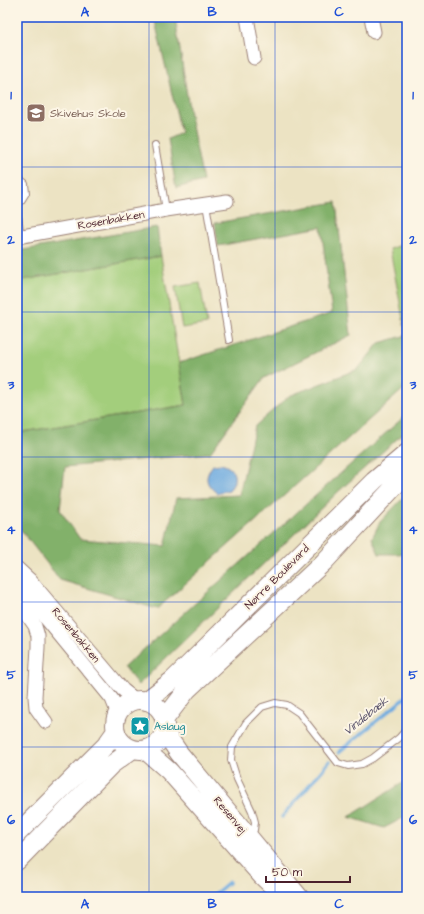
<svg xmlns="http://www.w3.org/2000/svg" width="424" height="914" font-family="'Architects Daughter',sans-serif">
  <rect width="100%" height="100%" fill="#fcf5e5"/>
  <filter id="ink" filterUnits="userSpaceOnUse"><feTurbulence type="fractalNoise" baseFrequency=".025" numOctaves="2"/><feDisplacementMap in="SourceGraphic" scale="8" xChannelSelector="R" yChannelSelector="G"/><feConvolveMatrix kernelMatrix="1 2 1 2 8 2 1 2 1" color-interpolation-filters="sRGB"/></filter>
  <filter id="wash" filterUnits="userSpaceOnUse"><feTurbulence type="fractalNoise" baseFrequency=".012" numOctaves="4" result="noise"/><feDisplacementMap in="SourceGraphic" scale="16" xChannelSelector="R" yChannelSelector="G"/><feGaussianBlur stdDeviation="0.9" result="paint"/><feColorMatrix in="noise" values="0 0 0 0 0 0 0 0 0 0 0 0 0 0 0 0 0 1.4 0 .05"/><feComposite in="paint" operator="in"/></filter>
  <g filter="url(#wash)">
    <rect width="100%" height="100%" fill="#ece3c3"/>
    <path fill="#a3ce7b" stroke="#767653" d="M407,243v92h-1l-16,-86z
      M161,256l25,149 -169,28v-152z
      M200,283l7,41 -25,4 -7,-41z"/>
    <path fill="#82b16b" stroke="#66684b" d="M154,17h21l16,104 12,60 -27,7 -8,-49 13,-6z
      M336,202l15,133 -87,43 -54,75 -145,14 -5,43 20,29 85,7 11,-48 63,-3 16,-69 34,-30 69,-27 21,-26 28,-8v51l-250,223 -97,-29 -43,-55v-92l169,-28 -7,-42 153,-50 -11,-86 -103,19 -3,-23z
      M157,227l4,29 -144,25v-30z
      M407,414v16l-68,61 -201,194 -14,-18z
      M407,494v56l-4,4h-24l-7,-16 8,-16z
      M407,780v36l-23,12 -35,-11z"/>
    <path fill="#6eabe0" stroke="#5c6586" d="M221,464c8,2 15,7 13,17 0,3 -3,7 -5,9l-12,3c-12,-9 -13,-16 -4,-28z"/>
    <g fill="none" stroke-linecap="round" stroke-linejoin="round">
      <path stroke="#6eabe0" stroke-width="3.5" d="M339,752l68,-56
        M282,817l47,-55
        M211,897l18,-15"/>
    </g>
  </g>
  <g filter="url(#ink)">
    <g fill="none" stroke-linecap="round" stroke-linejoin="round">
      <g stroke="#9b8177" stroke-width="8">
        <path id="lane" d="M155,145l11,65
          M17,178l8,6 1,9 -5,8h-4
          M206,204l23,136
          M17,209l4,27
          M249,835l5,-5 1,-8 -3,-11 -15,-32 -6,-19 1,-13 14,-24 16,-16 13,-4 12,2 12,8 39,50 10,3 14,-2 11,-6 26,-20 8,-9"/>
      </g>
      <g stroke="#9b8177" stroke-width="15">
        <path id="street" d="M247,17l7,41
          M371,17l3,15
          M17,237l149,-27 61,-9
          M17,568l13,12 93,110 14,11
          M17,579l8,14 87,106 6,15
          M17,600l18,26 3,10v11l-3,50 1,11 10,14"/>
      </g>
      <g stroke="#9b8177" stroke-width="20">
        <path id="secondary" d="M115 725a25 25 0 1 1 50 0a25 25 0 1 1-50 0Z
          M146,701l27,-21 201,-199 33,-28
          M164,720l23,-30 137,-128 83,-89
          M164,731l15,22 120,144
          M145,750l24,21 93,105 22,21
          M17,834l89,-89 10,-14
          M17,861l94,-96 22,-16"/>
      </g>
      <use href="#lane" stroke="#fff" stroke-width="6"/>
      <use href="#street" stroke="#fff" stroke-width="13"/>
      <use href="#secondary" stroke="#fff" stroke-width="18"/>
    </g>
  </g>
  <path fill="none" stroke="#1d4ed8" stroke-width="1" stroke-opacity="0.55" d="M149,17v880M275,17v880M17,167h390M17,312h390M17,457h390M17,602h390M17,747h390"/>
  <defs>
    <g id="school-square" transform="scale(1)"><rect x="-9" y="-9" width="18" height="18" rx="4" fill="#8d6e63" stroke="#fcf5e5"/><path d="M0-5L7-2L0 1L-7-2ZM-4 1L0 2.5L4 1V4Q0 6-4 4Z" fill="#fff"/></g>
    <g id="sight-square" transform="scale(1)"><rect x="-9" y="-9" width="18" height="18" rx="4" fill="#0f9aa8" stroke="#fcf5e5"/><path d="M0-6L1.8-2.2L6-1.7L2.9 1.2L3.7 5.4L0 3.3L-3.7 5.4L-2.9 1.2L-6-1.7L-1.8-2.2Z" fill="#fff"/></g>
  </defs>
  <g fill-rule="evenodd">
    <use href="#school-square" x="36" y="113"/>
    <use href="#sight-square" x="140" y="726"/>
  </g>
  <g text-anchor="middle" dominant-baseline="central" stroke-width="4" stroke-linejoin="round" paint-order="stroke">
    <g font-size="11" fill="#785e54" stroke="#fcf5e5" text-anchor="start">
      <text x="50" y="113">Skivehus Skole</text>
    </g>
    <g font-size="11" fill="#4a1f2b" stroke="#fcf5e5">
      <text transform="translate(111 220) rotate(-10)">Rosenbakken</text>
      <text transform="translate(277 577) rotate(-45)">Nørre Boulevard</text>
      <text transform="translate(76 635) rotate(50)">Rosenbakken</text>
      <text transform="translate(230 815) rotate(50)">Resenvej</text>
    </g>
    <g font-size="11" fill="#0d838f" stroke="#fcf5e5" text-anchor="start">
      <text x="154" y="726">Aslaug</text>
    </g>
    <g font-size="12" font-style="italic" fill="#57506a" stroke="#fcf5e5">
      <text transform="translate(366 716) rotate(-39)">Vindebæk</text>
    </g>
  </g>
  <rect width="424" height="914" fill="none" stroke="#fcf5e5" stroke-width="44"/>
  <path d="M266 876v6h84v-6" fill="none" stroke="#4a1f2b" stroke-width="2"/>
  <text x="272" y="876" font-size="12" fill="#4a1f2b" stroke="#fcf5e5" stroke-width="3" paint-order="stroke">50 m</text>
  <rect x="22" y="22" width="380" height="870" fill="none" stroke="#1d4ed8" stroke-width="1.5"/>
  <g font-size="13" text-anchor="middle" font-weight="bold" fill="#1d4ed8">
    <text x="85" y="16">A</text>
    <text x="212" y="16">B</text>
    <text x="339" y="16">C</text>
    <text x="11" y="99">1</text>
    <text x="413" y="99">1</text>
    <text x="11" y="244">2</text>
    <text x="413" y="244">2</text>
    <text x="11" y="389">3</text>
    <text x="413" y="389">3</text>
    <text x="11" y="534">4</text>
    <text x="413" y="534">4</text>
    <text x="11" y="679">5</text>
    <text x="413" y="679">5</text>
    <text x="11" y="824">6</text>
    <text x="413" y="824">6</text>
    <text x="85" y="908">A</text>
    <text x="212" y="908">B</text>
    <text x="339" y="908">C</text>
  </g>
</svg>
